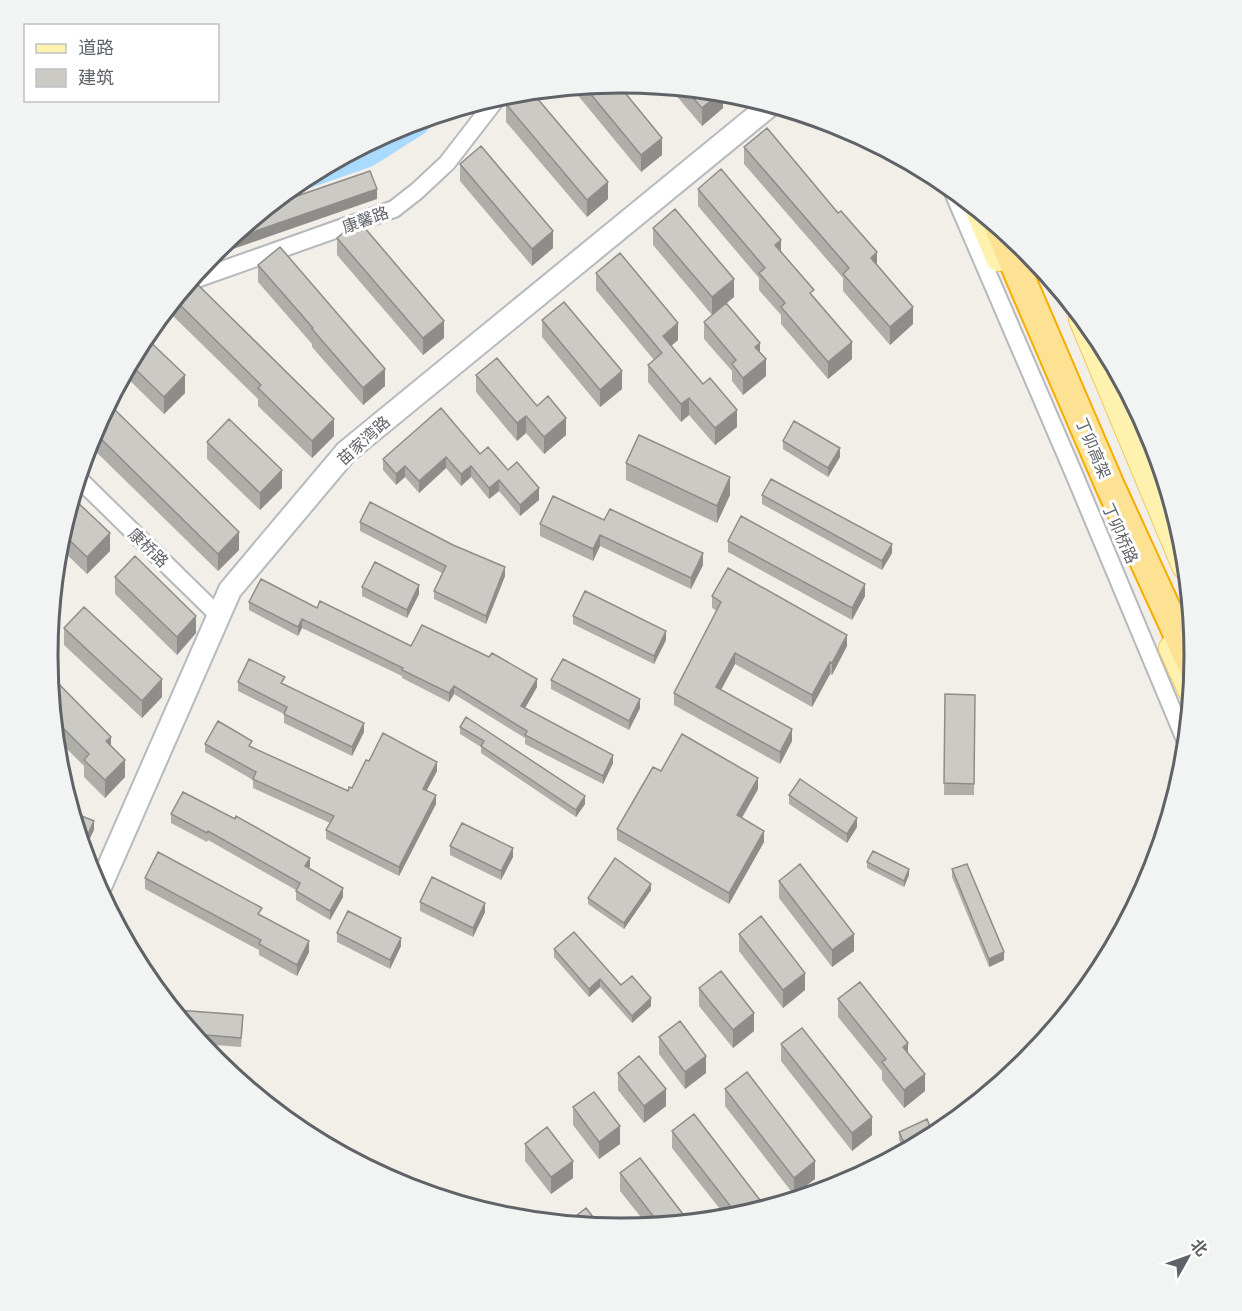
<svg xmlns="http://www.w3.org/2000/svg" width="1242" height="1311" font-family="Barlow,'Noto Sans SC',sans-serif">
  <rect width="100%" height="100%" fill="#f1efe8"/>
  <path fill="#aadaff" d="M443,114l-18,19 -52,33 -94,33 24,-20 99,-53z"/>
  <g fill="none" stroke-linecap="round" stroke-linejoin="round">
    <g stroke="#b5b8bc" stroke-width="20">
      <path id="street" d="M952,190l122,284 112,268
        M191,281l203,-72 23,-18 30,-28 51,-66
        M79,479l140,137"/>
    </g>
    <g stroke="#b6babf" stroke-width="26">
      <path id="secondary" d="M99,889l131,-299 116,-138 424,-347"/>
    </g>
    <g stroke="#f2c960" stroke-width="28">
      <path id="primary" d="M979,211l20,47
        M1082,319l103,247
        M1172,648l19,42"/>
    </g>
    <g stroke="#f9ab00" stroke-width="32">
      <path id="highway" d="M999,228l111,258 83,181"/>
    </g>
    <use href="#street" stroke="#fff" stroke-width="16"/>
    <use href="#secondary" stroke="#fff" stroke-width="22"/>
    <use href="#primary" stroke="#fff2af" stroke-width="26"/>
    <use href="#highway" stroke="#fde293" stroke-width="28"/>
  </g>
  <path fill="#afaea9" d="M617,83l45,72 -21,17 -70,-85z
    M669,87l54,6v15l-21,18z
    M506,104l102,95 -21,18 -81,-95z
    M744,147l133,117 36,60 -23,21 -47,-54v-13l-99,-114z
    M460,164l93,84 -21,18 -72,-85z
    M698,189l83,63 33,46 38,61 -24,20 -47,-55v-9l-22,-25v-12l-61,-72z
    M653,228l81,69 -22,18 -59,-70z
    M337,238l107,100 -21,17 -86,-100z
    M258,265l127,121 -22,19 -51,-58v-3l-54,-62z
    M596,273l82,67 -7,6 66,81 -22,18 -26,-30 -8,7 -33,-40v-17l6,-5 -58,-70z
    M192,279l142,157 -22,22 -54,-52v-7l-85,-83v-13z
    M542,320l80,69 -22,18 -58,-70z
    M704,322l56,30 6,24 -23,19 -11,-14v-10l-28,-32z
    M145,337l40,56 -21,21 -40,-39z
    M476,375l61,31 29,29 -22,19 -18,-21 -9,8 -41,-49z
    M109,404l130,146 -21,21 -129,-126 3,-9z
    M783,441l57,16 -12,20 -45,-28z
    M207,442l75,46 -22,22 -53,-51z
    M480,454l28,16 31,30 -19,16 -21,-25 -10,8 -18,-22 -10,9 -15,-18 -27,25 -14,-16 -9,8 -13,-15v-11z
    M626,463l104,32 -13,28 -91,-43z
    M762,495l130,58 -10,17 -120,-66z
    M73,498l37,53 -23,23 -28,-27z
    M604,520l99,45 -12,24 -91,-43 -7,15 -53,-25v-12z
    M360,522l145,54 -19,48 -52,-25v-8l8,-18 -82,-42z
    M728,541l137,55 -13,24 -124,-68z
    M115,577l81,56 -19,22 -62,-61z
    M362,587l57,7 -12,24 -45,-22z
    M712,596l135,50 -15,29 -2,-1 -18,33 -77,-43 -14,26 71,51 -12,23 -106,-59v-12l43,-82 -5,-3z
    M249,602l68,6 94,38 126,41 -12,21 88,55 -10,21 -78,-40v-6l-71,-44 -5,8 -47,-24v-2l-100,-48 -4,8 -49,-26z
    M573,616l93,24 -12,24 -81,-40z
    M64,628l98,69 -20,21 -78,-73z
    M50,675l61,70 14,32 -20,21 -21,-21v-11l-28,-28z
    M551,680l89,28 -11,22 -78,-41z
    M238,682l47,2 79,48 -12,24 -68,-33v-9l-46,-23z
    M945,694l30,1 -1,100h-30z
    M460,727l125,77 -9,13 -95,-64v-6l-21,-13z
    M205,744l47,3 96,44 4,-3 17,-27 68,10 -10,19 9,14 -37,72 -73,-37v-9l4,-7 -77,-35v-8l-48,-28z
    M661,771l97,18 -16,29 22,24 -35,62 -112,-64v-11z
    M789,795l68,32 -10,16 -58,-39z
    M171,814l139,52 -1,3 34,28 -13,23 -34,-20v-10l-88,-50 -1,2 -36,-19z
    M450,846l63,11 -12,23 -51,-25z
    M867,862l42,13 -5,12 -37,-19z
    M952,869l52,91 -15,7 -37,-90z
    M145,878l117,38 47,36 -12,24 -38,-21v-5l-114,-61z
    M779,881l75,70 -22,16 -53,-69z
    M651,890l-27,39 -36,-25v-6z
    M420,902l65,10 -12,25 -53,-26z
    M337,933l64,13 -11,23 -53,-27z
    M739,934l66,56 -22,18 -44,-57z
    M554,949l67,36 30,21 -19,17 -32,-36 -11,10 -35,-40z
    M699,988l55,43 -21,17 -34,-42z
    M838,999l70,54 17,38 -21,17 -22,-28v-9l-44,-54z
    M177,1014l66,10 -2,23 -39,-3z
    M659,1037l47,36 -21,16 -26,-35z
    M781,1044l91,91 -20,16 -71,-90z
    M618,1073l48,33 -22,17 -26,-33z
    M725,1089l90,90 -21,16 -69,-89z
    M573,1107l47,37 -21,15 -26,-34z
    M672,1131l91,77 -31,10h-5l-55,-70z
    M899,1132h40l-35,19 -5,-11z
    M525,1144l48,34 -22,16 -26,-33z
    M620,1173l69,49 -41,4 -28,-35z"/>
  <path fill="#8f8d8a" d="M721,92l2,1v15l-21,18v-18z
    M662,138v17l-21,17v-17z
    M608,182v17l-21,18v-17z
    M377,189v10l-167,58 6,-7 11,-9z
    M553,231v17l-21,18v-17z
    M781,240v17l-6,-12z
    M877,252v18l-6,-12z
    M734,279v18l-22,18v-18z
    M913,307v17l-23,21v-18z
    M444,321v17l-21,17v-17z
    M678,323v17l-15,13v-17z
    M852,342v17l-24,20v-17z
    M760,343v17l-5,-13z
    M766,359v17l-23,19v-17z
    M385,369v17l-22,19v-17z
    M622,371v18l-22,18v-17z
    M185,375v18l-21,21v-17z
    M689,398v17l-8,7v-18z
    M737,410v17l-22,18v-17z
    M526,416v17l-9,8v-18z
    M566,418v17l-22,19v-17z
    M334,419v17l-22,22v-17z
    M840,448v9l-12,20v-9z
    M446,457v11l-27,25v-12z
    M405,466v11l-9,8v-11z
    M471,466v11l-10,9v-12z
    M282,470v18l-22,22v-17z
    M730,477v18l-13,28v-17z
    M499,480v11l-10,8v-11z
    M539,488v12l-19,16v-11z
    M239,532v18l-21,21v-17z
    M110,533v18l-23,23v-17z
    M600,535v11l-7,15v-12z
    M892,544v9l-10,17v-9z
    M703,553v12l-12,24v-11z
    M505,567v9l-19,48v-8z
    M57,583v18l-4,4 2,-20z
    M865,584v12l-13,24v-12z
    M419,585v9l-12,24v-8z
    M196,616v17l-19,22v-18z
    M302,619v9l-4,8v-9z
    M666,631v9l-12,24v-8z
    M847,635v11l-15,29v-12z
    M735,653v11l-19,35v-12z
    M830,662v12l-18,33v-12z
    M162,679v18l-20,21v-17z
    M537,679v8l-16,28v-9z
    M454,686v8l-5,8v-9z
    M640,699v9l-11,22v-9z
    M364,723v9l-12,24v-9z
    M792,729v12l-12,23v-12z
    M111,737v17l-5,-13z
    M613,755v8l-10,21v-8z
    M125,760v17l-20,21v-18z
    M437,762v9l-14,26v-8z
    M758,778v11l-21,37v-11z
    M436,795v9l-37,72v-9z
    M585,796v8l-9,13v-7z
    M857,818v9l-10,16v-9z
    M94,821v9l-10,21 -1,-6z
    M764,831v11l-35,62v-11z
    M513,848v9l-12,23v-9z
    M310,858v8l-5,9v-9z
    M909,869v6l-5,12v-6z
    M651,884v6l-27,39v-6z
    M343,888v9l-13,23v-9z
    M485,903v9l-12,25v-9z
    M854,934v17l-22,16v-17z
    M401,938v8l-11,23v-9z
    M309,941v11l-12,24v-11z
    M1004,952v8l-15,7v-8z
    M805,973v17l-22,18v-18z
    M600,979v8l-11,10v-8z
    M651,998v8l-19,17v-7z
    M754,1013v18l-21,17v-18z
    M908,1043v17l-5,-13z
    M706,1056v17l-21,16v-17z
    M925,1074v17l-21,17v-18z
    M666,1089v17l-22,17v-17z
    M872,1117v18l-20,16v-18z
    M620,1126v18l-21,15v-17z
    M573,1161v17l-22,16v-17z
    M815,1161v18l-21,16v-17z
    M763,1204v4l-9,3z"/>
  <path fill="#cccac5" stroke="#8f8d8a" stroke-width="1.5" d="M617,83l45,55 -21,17 -57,-69z
    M685,89l36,3 -19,16z
    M531,91l77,91 -21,18 -81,-96 14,-12z
    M767,128l71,85 3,-2 36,41 -6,6 42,49 -23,20 -47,-53 6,-6 -105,-121z
    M481,146l72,85 -21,18 -72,-85z
    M721,169l60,71 -6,5 39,45 -4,3 42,49 -24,20 -47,-55 4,-4 -26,-30 6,-5 -67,-79z
    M370,171l7,18 -150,52 44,-36z
    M675,209l59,70 -22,18 -59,-69z
    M358,220l86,101 -21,17 -86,-100z
    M280,247l105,122 -22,19 -51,-59 1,-1 -55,-63z
    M620,253l58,70 -15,13 40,48 7,-6 27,32 -22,18 -26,-30 -8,6 -33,-39 14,-12 -66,-80z
    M192,279l142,140 -22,22 -54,-53 3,-3 -86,-85z
    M564,302l58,69 -22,19 -58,-70z
    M726,303l34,40 -5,4 11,12 -23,19 -11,-14 4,-4 -32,-38z
    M145,337l40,38 -21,22 -34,-33z
    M497,358l40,48 11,-10 18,22 -22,19 -18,-21 -9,7 -41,-48z
    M109,404l130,128 -21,22 -124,-122z
    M441,408l39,46 8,-7 20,23 9,-8 22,26 -19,17 -21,-25 -10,8 -18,-22 -10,8 -15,-17 -27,24 -14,-15 -9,8 -13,-15z
    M229,419l53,51 -22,23 -53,-51z
    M794,421l46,27 -12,20 -45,-27z
    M639,435l91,42 -13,29 -91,-43z
    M771,479l121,65 -10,17 -120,-66z
    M553,496l51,24 6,-11 93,44 -12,25 -91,-43 -7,14 -53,-25z
    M73,498l37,35 -23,24 -25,-24z
    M370,502l83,43 52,22 -19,49 -52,-25 12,-25 -86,-44z
    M741,516l124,68 -13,24 -124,-67z
    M135,556l61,60 -19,21 -62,-60z
    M375,562l44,23 -12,25 -45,-23z
    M728,568l119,67 -15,28 -2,-1 -18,33 -77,-42 -19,34 76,42 -12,23 -106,-59 47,-91 -9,-6z
    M261,579l56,29 3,-7 91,45 11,-21 67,32 3,-4 45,26 -16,27 92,49 -10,21 -78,-41 2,-4 -73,-45 -5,7 -47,-23 1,-2 -101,-49 -4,8 -49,-25z
    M585,591l81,40 -12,25 -81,-40z
    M84,607l78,72 -20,22 -78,-73z
    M249,659l36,18 -4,6 83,40 -12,24 -68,-33 3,-7 -49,-25z
    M563,659l77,40 -11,22 -78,-41z
    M50,675l61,62 -5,4 19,19 -20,20 -21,-20 5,-6 -35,-35z
    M945,694l30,1 -1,89 -30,-1z
    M466,717l119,79 -9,14 -95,-64 3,-5 -24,-14z
    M218,721l34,20 -3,5 99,45 1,-4 3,1 14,-28 3,1 14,-28 54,29 -14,27 13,6 -37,72 -73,-37 8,-14 -81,-37 3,-7 -51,-28z
    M682,734l76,44 -21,37 27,16 -35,62 -112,-64 36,-62 8,4z
    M800,779l57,39 -10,16 -58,-39z
    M183,792l52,27 1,-3 74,42 -5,8 38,22 -13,23 -34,-20 4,-8 -92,-52 -1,2 -36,-19z
    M72,812l22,9 -11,24z
    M462,823l51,25 -12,23 -51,-25z
    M873,851l36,18 -5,12 -37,-19z
    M158,852l104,56 -4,6 51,27 -12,24 -38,-21 2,-4 -116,-62z
    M615,858l36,26 -27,39 -36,-25z
    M800,864l54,70 -22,16 -53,-69z
    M967,864l37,88 -15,7 -37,-90z
    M432,877l53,26 -12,25 -53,-26z
    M348,911l53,27 -11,22 -53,-27z
    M761,916l44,57 -22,17 -44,-56z
    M574,932l47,53 11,-9 19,22 -19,18 -32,-37 -11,10 -35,-40z
    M721,971l33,42 -21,17 -34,-42z
    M860,982l48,61 -5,4 22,27 -21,16 -22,-28 4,-3 -48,-60z
    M177,1010l66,5 -2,23 -47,-4 -17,-20z
    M680,1021l26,35 -21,16 -26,-35z
    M802,1028l70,89 -20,16 -71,-89z
    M639,1056l27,33 -22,17 -26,-33z
    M747,1072l68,89 -21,17 -69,-89z
    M594,1092l26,34 -21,16 -26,-35z
    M694,1114l69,90 -9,7 -16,5 -66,-85z
    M927,1119l5,13 15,-6 -8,6 -32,17 -8,-17z
    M547,1127l26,34 -22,16 -26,-33z
    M640,1158l49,64 -29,3 -40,-52z
    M586,1208l15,19 -34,-4z"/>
  <g text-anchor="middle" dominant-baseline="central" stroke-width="6" stroke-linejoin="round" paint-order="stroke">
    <g font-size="16" fill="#5f6368" stroke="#fff">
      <text transform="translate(365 219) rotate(-20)">康馨路</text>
      <text transform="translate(363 440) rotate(-42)">苗家湾路</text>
      <text transform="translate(1094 448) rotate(67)">丁卯高架</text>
      <text transform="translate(1121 533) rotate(66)">丁卯桥路</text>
      <text transform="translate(149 547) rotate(44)">康桥路</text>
    </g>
  </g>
  <path d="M0 0H1242V1311H0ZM620 93H622A562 562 0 0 1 1184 655V656A562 562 0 0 1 622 1218H620A562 562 0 0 1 58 656V655A562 562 0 0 1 620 93Z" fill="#f2f3f3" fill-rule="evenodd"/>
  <path fill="none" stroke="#5f6368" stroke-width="3" d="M620 93H622A562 562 0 0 1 1184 655V656A562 562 0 0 1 622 1218H620A562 562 0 0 1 58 656V655A562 562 0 0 1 620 93Z"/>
  <rect x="24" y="24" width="195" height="78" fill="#ffffff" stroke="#bfc1c3" stroke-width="1.5"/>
  <rect x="36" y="44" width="30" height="9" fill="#fff2af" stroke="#bfc1c3" stroke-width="1.5"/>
  <text x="78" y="54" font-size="18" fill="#5f6368">道路</text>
  <rect x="36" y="69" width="30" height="18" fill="#cccac5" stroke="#bfc1c3" stroke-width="1.5"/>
  <text x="78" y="84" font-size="18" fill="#5f6368">建筑</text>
  <g transform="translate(1188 1257) rotate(50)" stroke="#ffffff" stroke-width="4.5" paint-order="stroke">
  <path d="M0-4.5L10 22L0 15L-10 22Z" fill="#5f6368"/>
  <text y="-9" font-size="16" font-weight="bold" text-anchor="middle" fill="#5f6368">北</text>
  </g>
</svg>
